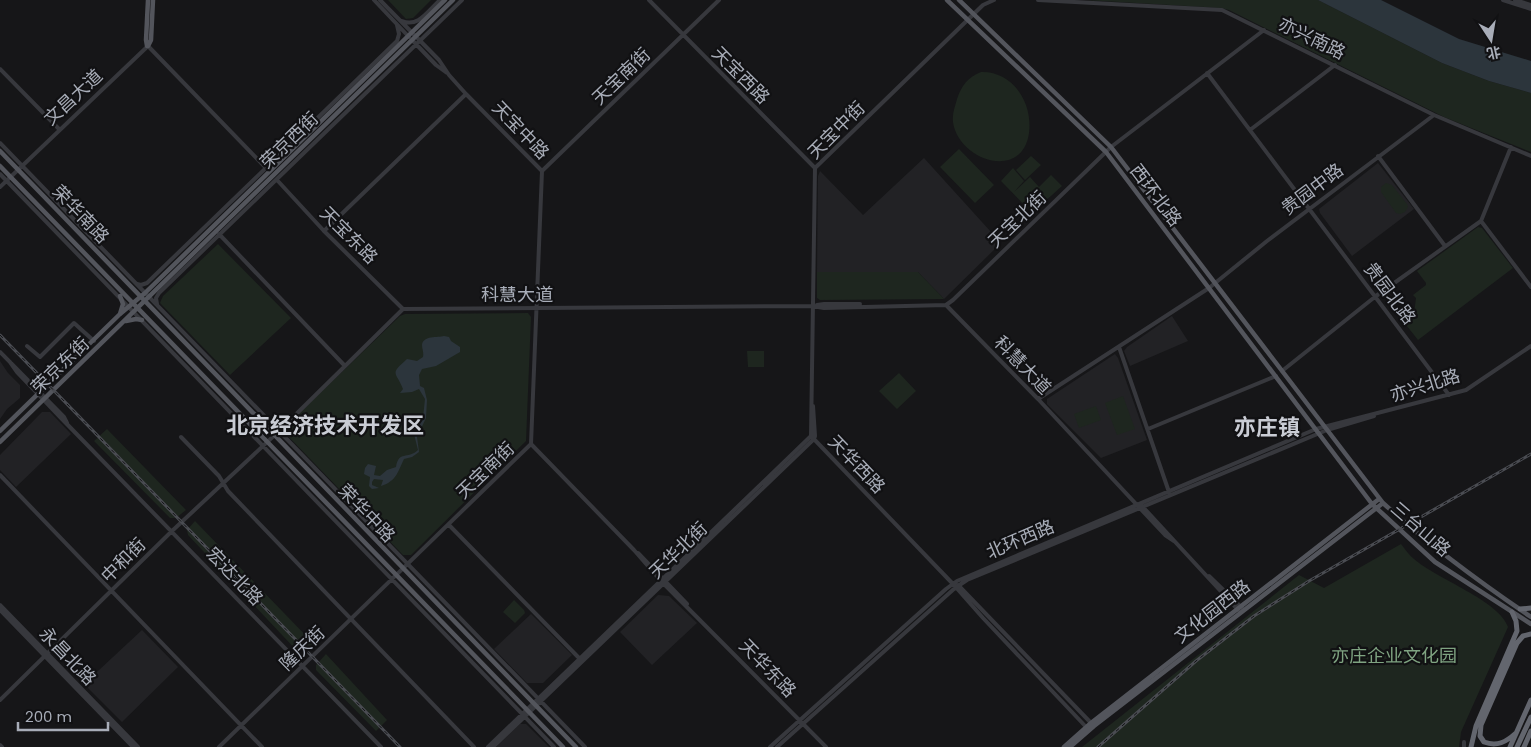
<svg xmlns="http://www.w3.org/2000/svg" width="1531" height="747" font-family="Poppins,'Noto Sans SC',sans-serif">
  <rect width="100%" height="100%" fill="#161618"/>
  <path fill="#222225" d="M924,158l77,85 -57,56 -26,-27h-101l1,-96 2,-5 43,44z
    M1378,163l36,46 -62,47 -32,-43 -1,-4z
    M1172,316l16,25 -58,25 -6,-15 3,-4z
    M1115,354l3,4 29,82 -46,18 -54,-54v-5z
    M0,361l8,12 12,12v13l-13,11 -7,10z
    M42,412h8l21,22 -55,53 -16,-17v-15z
    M658,595l11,1 28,27 -45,42 -32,-33z
    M531,614l41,41 -29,28h-16l-33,-34z
    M142,630l36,37 -56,55 -38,-38z
    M520,724h6l23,23h-53z"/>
  <path fill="#1e261f" d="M388,0h43l-18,18 -7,1z
    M1085,0h233l124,63 47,18 42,12v59l-87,-35 -215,-107 -8,-2z
    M981,72c32,-1 52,31 48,61 -7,49 -71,27 -76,-11 -1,-9 2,-15 4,-23 5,-14 10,-21 24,-27z
    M959,149l35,36 -19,18 -35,-36z
    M1031,156l10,9 -16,15 -9,-10z
    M1013,168l11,13 -10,11 16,-15 9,10 12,-12 11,11 -30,27 -31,-32z
    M1386,183l6,2 15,19 1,3 -3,5 -5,2 -4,-1 -15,-21v-5z
    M1478,227l4,1 31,40 -95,72 -15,-19 11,-7 2,-16 -3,-3 13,-10v-2l-9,-12z
    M218,244l73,74 -61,57 -70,-72 3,-7z
    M817,272h101l26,27 -124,1 -3,-2z
    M528,313l3,4 -5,124 -115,114h-8l-117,-121 -1,-7 115,-111 5,-2z
    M747,351h17v16h-16z
    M899,373l17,18 -19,18 -18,-18z
    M1123,396l12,33 -18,6 -12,-32z
    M1096,406l5,14 -22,8 -5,-14z
    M107,429l79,81 -10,8h-6l-76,-77z
    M195,521l119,123 -9,9h-6l-111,-118 -1,-5z
    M1401,544c4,5 8,11 13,15 21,19 86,42 94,68l-47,105 -2,15h-377l217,-172 25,13z
    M514,600l10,10 1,3 -10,10 -12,-11z
    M326,654l61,66 -11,11 -60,-61v-5z"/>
  <path fill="#2c353c" d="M1318,0h63l78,39 72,22v32l-42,-12 -47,-18z
    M444,336l5,1 2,4 9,6v5l-24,14 -14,3 -3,6 1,11 4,2 3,12 -1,18 -9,19 2,15 -7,5 -8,2c-6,12 -7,22 -23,27l2,-6 -9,-1 -2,3v3l7,3 -7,1 -3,-3 1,-9 -6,-3 1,-6 3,-4 8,2 -2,9 6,1 7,-6 9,-3c3,-17 11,-7 22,-17l-4,-16 9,-16 2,-19 -6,-10 -7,3 -12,1 3,-4c-7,-18 -14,-14 4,-30l10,2 6,-4c1,-5 -1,-8 -1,-12 1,-10 16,-7 22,-9z"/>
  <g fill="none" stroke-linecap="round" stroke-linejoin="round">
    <path stroke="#37383d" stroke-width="4" d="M374,0l35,37
      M649,0l166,168
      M994,0l-11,5 -168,163 -4,268 142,148 30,34 105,111
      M1038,0l184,10 212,105 97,41
      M1503,0l28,9
      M1515,0l16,5
      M402,21c16,7 26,-10 38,-21
      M414,42l22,23 11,8
      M0,69l59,60
      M1207,73l242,322
      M1250,130l85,-65
      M0,143l585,604
      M1378,156l67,90
      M542,171l177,-171
      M0,174l554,573
      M277,180l47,51 79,78
      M0,187l148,-141 118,122
      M1481,221l50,66
      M324,231l142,-137
      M219,234l126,132
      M137,284l4,1 6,-2 250,-242 2,-7 -2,-9
      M157,304l-1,-6 3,-5 303,-293
      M817,305l7,-1h36
      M946,305l7,-5 158,-153 153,-117
      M27,346l13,11 34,-34 20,18
      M1119,347l50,145
      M0,352l64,65 3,6
      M10,362l7,10 45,47 319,328
      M1282,371l94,-75 105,-75 30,-74
      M1038,399l171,-111 58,-47 167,-126
      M1148,429l128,-53
      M181,437l38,39 9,15 246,256
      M531,444l103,106 27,31 165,166
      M0,475l262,272
      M1142,506l97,105
      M449,525l131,134
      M638,553l49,51
      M1209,576l33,32
      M958,585l134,139
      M0,605l138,142
      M0,610l133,137
      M0,700l172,-169 107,-100 124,-122 409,-3 12,2 122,-3 92,94 127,136 9,6
      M0,745l2,2
      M219,747l312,-303 11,-273 -76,-77 -17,-19 -10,-15 -59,-60
      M488,747l323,-311
      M493,747l321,-308 1,-3 -2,-30
      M770,747l176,-158 11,-8 359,-152 150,-39 65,-44
      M777,747l178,-159 12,-8 360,-150 47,-14
      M1464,747v-5"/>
    <path stroke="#53555c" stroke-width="4.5" d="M947,0l159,152 266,352 63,58 96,62
      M959,0l152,147 272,356c47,43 95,78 148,114
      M147,46l-1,-6 2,-40
      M148,46l3,-6 2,-40
      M0,151l576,596
      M0,166l563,581
      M120,296l3,8 -3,10
      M126,321l10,-2 6,1
      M0,431l120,-117 25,-21 300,-293
      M0,442l453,-442
      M1064,747l27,-24 288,-224
      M1070,747l24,-21 289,-223"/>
    <path stroke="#63666e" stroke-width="5" d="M1520,609l11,-1
      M1516,733c-10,9 -19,14 -32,9l-4,-6 1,-11 36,-82 6,-7 8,-2
      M1471,747l5,-21 41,-95 -1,-10 -4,-9
      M1510,747l21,-47
      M1517,747l14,-30
      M1524,747l7,-16"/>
    <g stroke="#4a4c52" stroke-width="3">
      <path id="rail" d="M0,335l400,412
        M1098,747l98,-86 58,-45 55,-35 222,-127"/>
    </g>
    <use href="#rail" stroke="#111113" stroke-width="1" stroke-dasharray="4" stroke-linecap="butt"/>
  </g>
  <g text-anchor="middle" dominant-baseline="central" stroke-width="4.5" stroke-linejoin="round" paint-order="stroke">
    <g font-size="18" fill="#a8adb8" stroke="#111113">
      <text transform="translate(1312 38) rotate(26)">亦兴南路</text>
      <text transform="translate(741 75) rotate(45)">天宝西路</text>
      <text transform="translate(621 76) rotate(-44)">天宝南街</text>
      <text transform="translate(73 97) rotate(-43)">文昌大道</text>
      <text transform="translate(521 130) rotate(46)">天宝中路</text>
      <text transform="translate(836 130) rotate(-45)">天宝中街</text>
      <text transform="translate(289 140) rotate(-44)">荣京西街</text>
      <text transform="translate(1312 189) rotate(-37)">贵园中路</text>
      <text transform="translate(1156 195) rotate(53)">西环北路</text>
      <text transform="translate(81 214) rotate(46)">荣华南路</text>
      <text transform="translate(1017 219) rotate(-44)">天宝北街</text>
      <text transform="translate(349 235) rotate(45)">天宝东路</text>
      <text transform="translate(1390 293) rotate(53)">贵园北路</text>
      <text x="517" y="294">科慧大道</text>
      <text transform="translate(60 365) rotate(-44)">荣京东街</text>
      <text transform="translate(1023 365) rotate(46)">科慧大道</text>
      <text transform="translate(1425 385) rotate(-17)">亦兴北路</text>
      <text transform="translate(857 464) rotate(46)">天华西路</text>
      <text transform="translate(485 470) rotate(-44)">天宝南街</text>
      <text transform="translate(367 513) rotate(46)">荣华中路</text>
      <text transform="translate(1421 529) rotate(41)">三台山路</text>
      <text transform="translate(1020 539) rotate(-23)">北环西路</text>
      <text transform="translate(678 550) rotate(-44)">天华北街</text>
      <text transform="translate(123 560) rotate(-45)">中和街</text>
      <text transform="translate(235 576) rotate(46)">宏达北路</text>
      <text transform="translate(1212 611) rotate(-38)">文化园西路</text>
      <text transform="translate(302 648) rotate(-44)">隆庆街</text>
      <text transform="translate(68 656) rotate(46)">永昌北路</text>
      <text transform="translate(768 668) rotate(46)">天华东路</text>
    </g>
    <g font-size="18" fill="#7fa381" stroke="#111113">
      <text x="1394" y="655">亦庄企业文化园</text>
    </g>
    <g font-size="22" font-weight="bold" fill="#c9ccd4" stroke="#111113">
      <text x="325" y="425">北京经济技术开发区</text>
      <text x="1267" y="427">亦庄镇</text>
    </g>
  </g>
  <g transform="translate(1491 40) rotate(168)" stroke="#111113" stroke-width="4" paint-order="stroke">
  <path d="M0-4L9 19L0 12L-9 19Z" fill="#a8adb8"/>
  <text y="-8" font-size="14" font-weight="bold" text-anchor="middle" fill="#a8adb8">北</text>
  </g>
  <path d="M18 722v8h90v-8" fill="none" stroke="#a8adb8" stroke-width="2.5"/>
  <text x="25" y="722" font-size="15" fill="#a8adb8" stroke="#111113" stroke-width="4" paint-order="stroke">200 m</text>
</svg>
